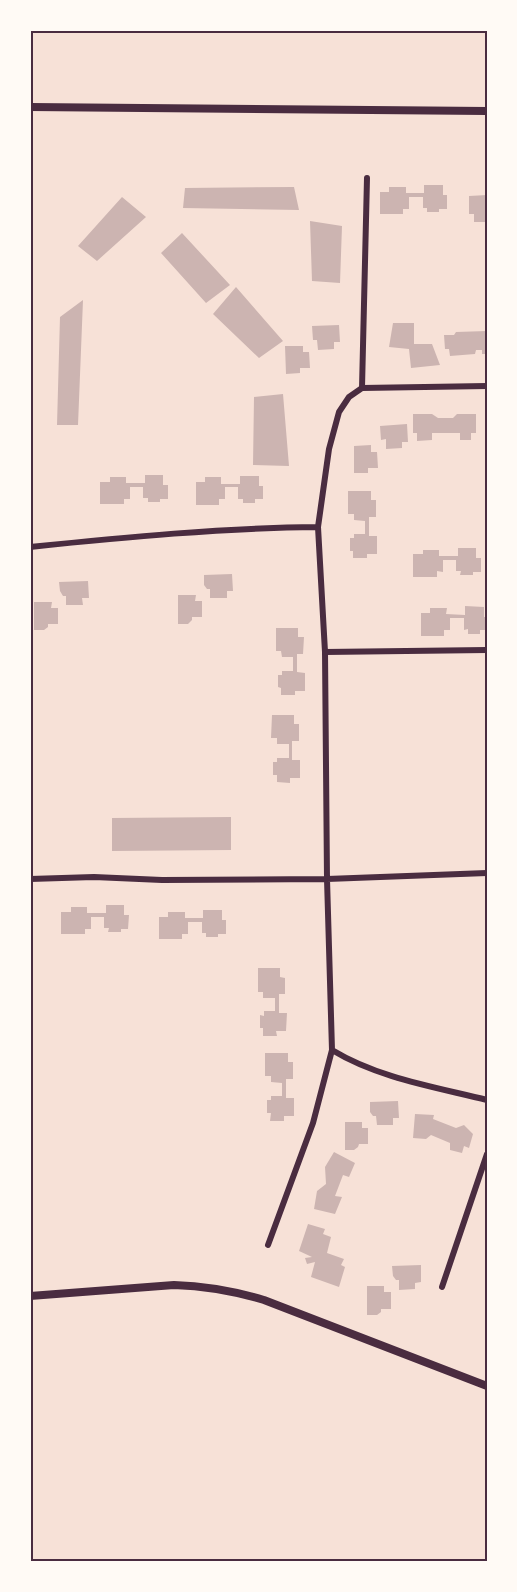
<svg xmlns="http://www.w3.org/2000/svg" width="517" height="1592" font-family="'Exo 2',sans-serif">
  <rect width="100%" height="100%" fill="#f7e1d7"/>
  <path fill="#ccb4b1" d="M424,185h19v10h4v14h-8v3h-12v-4h-4v-11h-14v12h-6v5h-23v-22h9v-5h17v6h18z
    M294,187l5,23 -116,-2 2,-20z
    M487,195v27h-13v-8h-5v-18z
    M122,197l24,20 -49,44 -19,-15z
    M310,221l32,5 -2,57 -28,-2z
    M182,233l48,52 -24,18 -45,-50z
    M236,287l47,54 -24,17 -46,-44z
    M83,300l-5,125h-21l3,-108z
    M393,323h21v21h18l8,21 -29,3 -2,-19 -20,-2z
    M339,325l1,17h-6v7l-16,1 -1,-10h-4l-1,-14z
    M487,331v23h-5v-4h-6l-1,4 -25,2 -1,-7h-4l-1,-14h10l2,-3z
    M285,346h18v6h6l1,16h-10v5l-14,1z
    M283,394l6,72 -36,-1 1,-68z
    M413,414h19l6,4h15l4,-4h19v19h-5v7h-11v-7h-28v7l-15,1v-8h-4z
    M407,424l1,18h-6v6l-16,1v-10l-5,1 -1,-14z
    M371,445v7h6l1,16h-10v5h-14v-27z
    M145,475h18v10h5v14h-8v3h-12v-4h-5v-11h-13v12h-6v5h-24v-22h10v-5h16v6h19z
    M240,476h19v10h4v13h-8v4h-12v-4h-5v-12h-13v12h-6v6h-23v-23h9v-5h16v7h19z
    M348,491h23v9h5v17h-7v19h8v18h-10v4h-14v-7h-3v-13h4v-4h11v-13l-11,-1v-6h-6z
    M458,548h18v10h5v14h-8v3h-13l1,-4h-5v-11h-13v12l-6,-1v6h-24v-23h10v-4h16v6h19z
    M232,574l1,17h-6v7h-17v-9h-3l-3,-4v-10z
    M88,581l1,17h-7l1,7h-17v-9h-3l-3,-5 -1,-9z
    M178,595h18l-1,6h7v16h-10v3l-4,4h-10z
    M34,602h18l-1,6h7v16h-10v3l-4,3h-10z
    M465,606l19,1v10h3v13h-7v4h-12v-5l-4,1v-12h-14v12h-6v6h-23v-23h9v-5h17l-1,6 19,1z
    M276,628h22v9h6l-1,17h-6v18l8,1v18h-10v4h-14v-7l-3,-1v-12h4v-4h11v-14h-11l-1,-6h-5z
    M272,715h22v9h5v17h-7v19h8v18h-10v5l-13,-1v-7h-4v-13h4v-4h12v-14h-12v-6h-6z
    M231,817v33l-119,1v-33z
    M106,905h18v10h5l-1,14h-7v3h-13l1,-4h-5v-11h-13v12h-6v5h-24v-22h10v-5h16v6h19z
    M203,910h19v10h4v14h-8v3h-12v-4h-4v-11h-14v12h-6v5h-23v-22h9v-5h17v6h18z
    M258,968h22v9l5,1v16h-6v19h8l-1,18h-10l1,5h-14v-8h-3v-13l4,1v-5h11v-13h-12v-6h-5z
    M265,1053h23v9h5v17h-7v19h8v18h-10v5h-14l1,-8h-4v-13h4v-4h11v-13l-11,-1v-6h-6z
    M398,1101l1,17h-6v7h-16l-1,-9h-3l-3,-4v-10z
    M415,1114l19,1 -1,4 23,9 8,-3 9,9 -4,14 -5,-2 -2,7 -12,-3v-7l-19,-8 -5,4 -13,-1z
    M345,1122h17v6h6v16h-9l-1,3 -4,3h-9z
    M334,1152l21,11 -6,14 -6,-2 -8,21 7,1 -7,17 -21,-5 3,-18 9,-7 -1,-17z
    M308,1224l17,5 -2,5 8,3 -4,16 17,6 -3,6 4,2 -6,20 -28,-10 4,-15 -8,2 -2,-6 7,-1 -13,-6z
    M421,1265v17l-6,1v6l-16,1v-10h-3l-3,-4 -1,-10z
    M367,1286h17v6h7v17h-10v3l-4,3h-10z"/>
  <g fill="none" stroke-linecap="round" stroke-linejoin="round">
    <path stroke="#4a2c40" stroke-width="6" d="M362,388l5,-210
      M318,527l7,125 2,227 5,171c46,28 103,37 155,50
      M30,547c96,-10 192,-19 288,-20l11,-78 10,-37 10,-15 13,-9 125,-2
      M325,652l162,-2
      M30,879l64,-2 68,3 165,-1 160,-6
      M268,1245l45,-122 19,-73
      M442,1287l45,-133"/>
    <path stroke="#4a2c40" stroke-width="8" d="M30,107l457,4
      M30,1296l144,-11c31,1 60,6 90,15l223,86"/>
  </g>
  <rect width="517" height="1592" fill="none" stroke="#fffaf5" stroke-width="63"/>
  <rect x="32" y="32" width="454" height="1528" fill="none" stroke="#4a2c40" stroke-width="2"/>
</svg>
